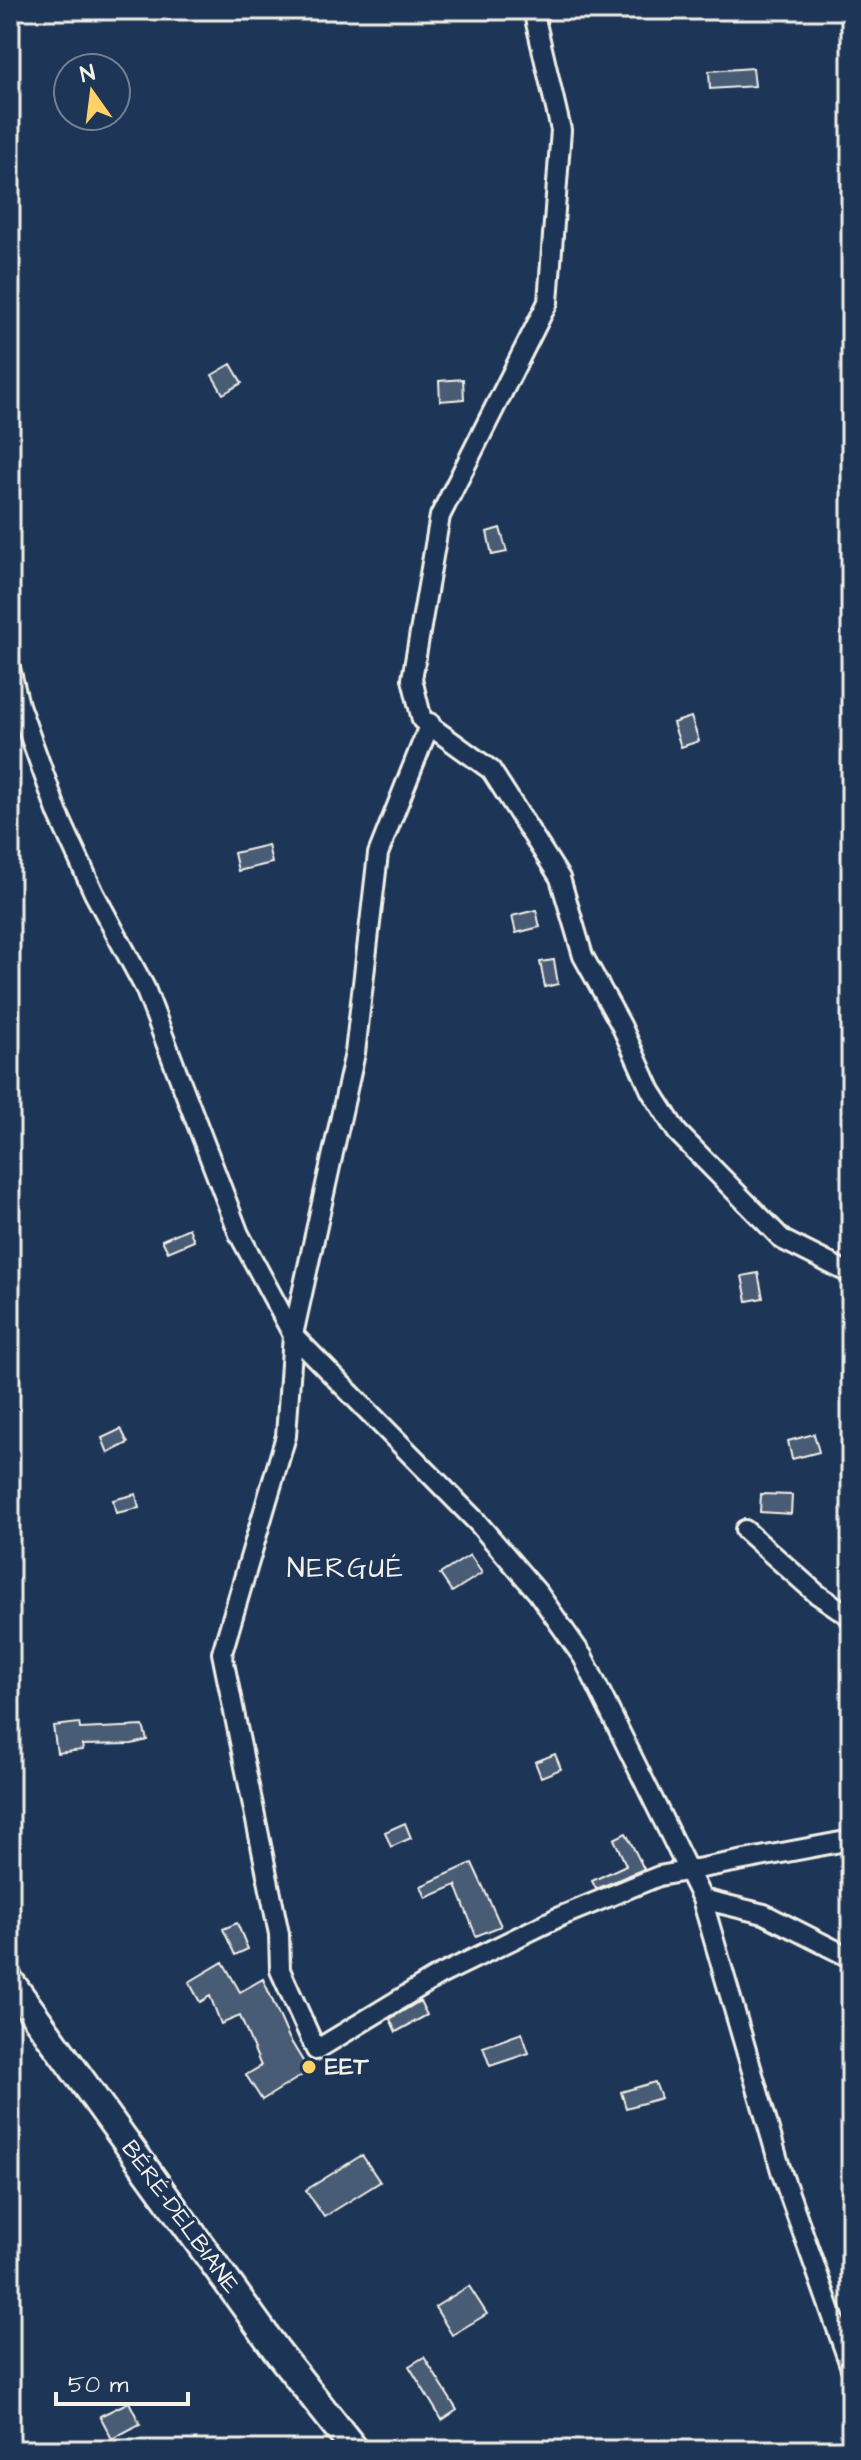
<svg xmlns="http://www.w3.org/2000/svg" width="861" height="2460" font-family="'Architects Daughter',sans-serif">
  <rect width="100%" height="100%" fill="#1d3557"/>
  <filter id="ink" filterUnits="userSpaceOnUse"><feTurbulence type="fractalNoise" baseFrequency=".0125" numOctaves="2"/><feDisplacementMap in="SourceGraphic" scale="16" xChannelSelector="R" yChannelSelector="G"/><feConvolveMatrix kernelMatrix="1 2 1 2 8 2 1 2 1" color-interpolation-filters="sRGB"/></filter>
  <g filter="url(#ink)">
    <path fill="#485b74" stroke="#f4f1e8" stroke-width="2" d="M753,68l2,18 -45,3 -1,-18z
      M231,364l11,19 -19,11 -11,-19z
      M463,379l1,20 -24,2 -1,-20z
      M500,528l7,24 -15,3 -5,-23z
      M691,717l8,24 -18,6 -8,-24z
      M268,845l4,18 -34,8 -4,-18z
      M536,910l4,17 -24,6 -4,-17z
      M554,960l4,24 -13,3 -5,-25z
      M189,1228l5,13 -26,11 -6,-12z
      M758,1273l5,25 -16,3 -5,-25z
      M121,1429l7,14 -20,10 -6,-15z
      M814,1434l5,18 -27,7 -4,-18z
      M136,1494l3,14 -23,5 -3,-13z
      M761,1494l31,1 -1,19 -31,-2z
      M470,1555l12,18 -30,19 -12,-18z
      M79,1723l1,6 63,-3 4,14 -15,4 -50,1 1,5 -26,3 -4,-27z
      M555,1754l6,15 -20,8 -6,-15z
      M405,1823l6,15 -20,9 -6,-15z
      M626,1833l18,36 -48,20 -4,-8 34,-16 -12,-26z
      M472,1863l29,63 -25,10 -20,-51 -30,13 -5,-12z
      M237,1923l11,26 -13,6 -12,-26z
      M223,1962l17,30 23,-13 26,59 20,33 -47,29 -16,-25 15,-9 -21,-50 -19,8 -11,-28 -10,6 -11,-20z
      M420,2001l7,14 -31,17 -6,-13z
      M522,2033l7,20 -39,13 -7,-19z
      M655,2082l6,16 -35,10 -5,-16z
      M362,2155l18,27 -56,35 -18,-27z
      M469,2286l18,28 -35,21 -17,-28z
      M424,2357l33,53 -15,10 -33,-54z
      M129,2402l11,22 -28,15 -12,-23z"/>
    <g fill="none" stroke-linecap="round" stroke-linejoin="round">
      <g stroke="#f4f1e8" stroke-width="24">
        <path id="street" d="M533,10l28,120 -13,172 -108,214 -28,163 10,41 69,50 69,108 23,78 38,69 30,66 26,41 106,108 68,34
          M10,668l9,37 39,109 36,79 51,95 94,246 54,101 184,187 61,71 45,64 119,242 80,275 69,194
          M430,723l-52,131 -23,199 -62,282 -7,101 -64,217 57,281 1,36 36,80 122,-74 121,-59 100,-41 192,-36
          M745,1530l72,64 34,23
          M702,1899l62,15 87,44"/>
      </g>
      <g stroke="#f4f1e8" stroke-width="32">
        <path id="secondary" d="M10,1981l267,370 78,99"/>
      </g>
      <use href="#street" stroke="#1d3557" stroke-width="18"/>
      <use href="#secondary" stroke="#1d3557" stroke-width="26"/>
    </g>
  </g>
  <circle fill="#ffd166" stroke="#1d3557" stroke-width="3" cx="309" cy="2067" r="8"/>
  <g text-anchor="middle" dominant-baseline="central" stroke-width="6" stroke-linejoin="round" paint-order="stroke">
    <g font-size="24" font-weight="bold" fill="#f4f1e8" stroke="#1d3557" text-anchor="start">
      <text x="325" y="2067">EET</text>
    </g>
    <g font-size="24" fill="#f4f1e8" stroke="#1d3557">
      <text transform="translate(180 2217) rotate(54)">BÉRÉ-DELBIANE</text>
    </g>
    <g font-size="28" letter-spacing="2" fill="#f4f1e8" stroke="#1d3557">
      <text x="346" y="1568">NERGUÉ</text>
    </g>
  </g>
  <rect width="861" height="2460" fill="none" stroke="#1d3557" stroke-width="40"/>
  <rect x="20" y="20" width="821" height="2420" fill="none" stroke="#f4f1e8" stroke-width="3" filter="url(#ink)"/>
  <g transform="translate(92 92) rotate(346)"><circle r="38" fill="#1d3557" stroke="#738091" stroke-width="2"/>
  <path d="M0-6L14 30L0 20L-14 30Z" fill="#ffd166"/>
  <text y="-12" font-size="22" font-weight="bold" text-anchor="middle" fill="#f4f1e8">N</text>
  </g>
  <path d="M56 2392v12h132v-12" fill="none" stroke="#f4f1e8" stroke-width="4"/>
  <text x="68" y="2392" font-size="24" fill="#f4f1e8" stroke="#1d3557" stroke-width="6" paint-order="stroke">50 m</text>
</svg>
